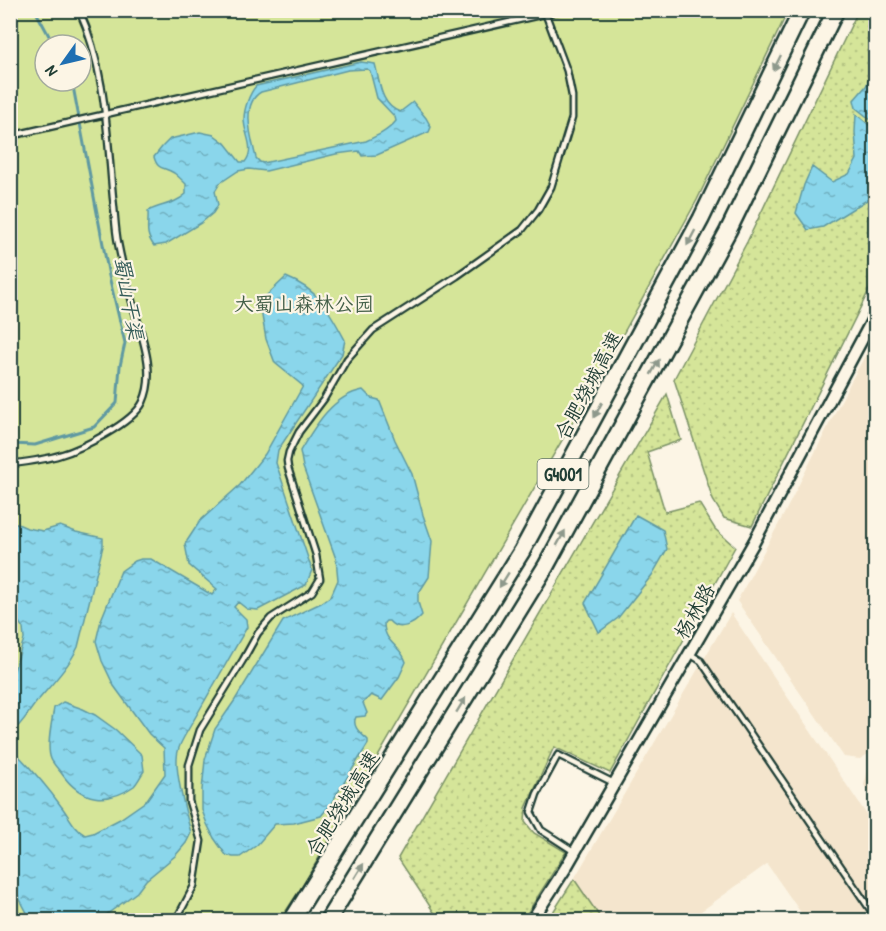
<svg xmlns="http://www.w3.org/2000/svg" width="886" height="931" font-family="'Patrick Hand','LXGW WenKai TC',sans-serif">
  <defs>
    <pattern id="grass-dots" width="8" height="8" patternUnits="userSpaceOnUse" patternTransform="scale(1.5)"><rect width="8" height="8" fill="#d5e599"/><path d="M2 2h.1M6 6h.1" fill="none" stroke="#b6c584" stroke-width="1.8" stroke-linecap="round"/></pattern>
    <pattern id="water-ripples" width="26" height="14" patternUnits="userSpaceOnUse" patternTransform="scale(1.5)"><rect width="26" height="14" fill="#8ad6eb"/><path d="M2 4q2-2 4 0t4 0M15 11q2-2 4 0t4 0" fill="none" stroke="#70afbf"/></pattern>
  </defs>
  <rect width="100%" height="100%" fill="#fcf5e5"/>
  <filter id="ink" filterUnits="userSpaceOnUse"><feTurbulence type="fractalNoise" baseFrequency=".0167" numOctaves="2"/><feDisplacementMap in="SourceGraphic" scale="12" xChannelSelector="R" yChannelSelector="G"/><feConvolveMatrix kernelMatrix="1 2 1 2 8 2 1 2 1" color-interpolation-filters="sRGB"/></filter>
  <g filter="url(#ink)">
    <path fill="#f4e5cd" d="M875,338l1,411 -16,10 -16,-2 -107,-156 47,-87 66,-131z
      M731,613l144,214v93h-69l-39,-56 -67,48 5,8h-103l-28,-41z
      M875,766v36l-11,-17 4,-15z"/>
    <path fill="url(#grass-dots)" stroke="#7a9166" stroke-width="1.5" d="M858,11h17v267l-123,248 -28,-8 -11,-18 -39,-121 73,-137z
      M667,394l14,46 -34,12 18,60 34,-9 16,26 20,18 -125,226 -56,-26 -28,61 -1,14 9,11 32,19 -43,68h-84l-41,-62z
      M574,879l28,41h-54z"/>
    <path fill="#d5e599" stroke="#7a9166" stroke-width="1.5" fill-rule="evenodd" d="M10,11h778l-91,189 -90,163 -263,452 -41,70 -23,35h-269zM45,45h36v36h-36z"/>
    <path fill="url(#water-ripples)" stroke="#5f99a2" stroke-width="1.5" fill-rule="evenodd" d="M361,62l14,2c5,18 5,41 25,48l13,-10 13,16 5,9 -2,5 -52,23 -15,1 -3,-5 -23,3 -70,17 -17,-2 -11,2 -18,12 -5,8 3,14 -5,8 -12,10 -35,21 -12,2c-10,-14 -5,-19 -6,-35 13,-7 26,-6 38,-17v-10c-4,-4 -8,-8 -12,-11 -11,-7 -16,-2 -20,-16l8,-10 8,-8 30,-7 14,3 11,8 15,19h5c11,-14 -1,-27 -1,-43 0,-10 5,-25 12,-33zM367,69l3,2 7,27 18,19 1,4c-8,10 -19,15 -30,20l-103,22 -3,-1 -4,-4c-4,-18 -16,-54 5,-66l87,-22z
      M875,67l1,56h-1l-19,-15 -2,-8 12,-14z
      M856,114l19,16v65l-52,32 -15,3 -12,-17 8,-28 8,-18 20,15 17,-8 8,-15 -2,-27z
      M286,277c33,13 43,33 59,63l-3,14 -64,96 -2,13 36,107 -6,15 -48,25 -11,-1 -9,-7 -4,5 12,12 1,8 -63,110c-4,7 -7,14 -7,22 -1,20 9,54 14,74l-5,10 -11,13 -29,24 -9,12 -38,28h-68l-13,-24 -7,-8v-140c18,18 35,37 50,58 8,10 13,23 24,29l8,-2 27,-14 26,-18 19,-27 -1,-26 -15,-14 -35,-48 -12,-25 -6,-20 5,-21 20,-49 14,-10 6,-2h10l61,36 5,-6 -28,-24 -4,-21 15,-23 40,-36 25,-31 38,-68 -28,-23 -9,-24 -5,-29 4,-13z
      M363,390l8,8 8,2 16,40 17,34 11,41 9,26 -3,36 -11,17v8l4,13c-8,10 -24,17 -33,6h-3l-2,2c0,21 17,22 22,39l-7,15 -17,23 -11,-5 -8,8 4,10 -2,3 -9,1c-5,10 6,17 12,23v4l-38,61 -9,11 -27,7 -19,1 -18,21 -17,12h-7l-7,-2 -12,-17 -7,-14 -5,-14v-20l3,-30 10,-31 20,-29 48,-79 38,-18 10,-7 7,-16 -2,-21 -33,-92 -3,-16c15,-25 32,-55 63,-61z
      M636,515l27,15 4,19 -15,26 -34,43 -19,14 -14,-29z
      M11,521l16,7 16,3 17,-5 16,6 27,6v8l-25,101c-10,21 -28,39 -43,57 -9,12 -13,20 -24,29v-53l13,-41 -1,-11 -12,-17z
      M63,702l20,7 12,6 21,15 26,25 2,16c-3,4 -6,11 -10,15 -27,19 -53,15 -72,-12 -3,-4 -9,-10 -11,-15 -5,-12 1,-38 3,-51z"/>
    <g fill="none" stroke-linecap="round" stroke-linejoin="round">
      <path stroke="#5f99a2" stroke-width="3" d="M35,10l19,35
        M10,444l25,1 59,-18 23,-24 3,-37 5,-23 -16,-67 -37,-195"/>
      <g stroke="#1f3d34" stroke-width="9">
        <path id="service" d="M10,136l552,-126
          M10,464c16,-2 34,-4 50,-9 21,-6 73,-32 83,-53 14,-30 -2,-67 -10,-97 -6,-21 -11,-41 -15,-62 -3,-15 -3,-30 -5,-45 -6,-63 -7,-129 -34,-188
          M690,654l11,7 175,257
          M575,852l-34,-22 -10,-18 6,-18 21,-39 56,28
          M176,920l18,-34 7,-45 -12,-40v-36l11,-35 43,-70 15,-27 13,-15 41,-26 8,-13 -4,-24 -28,-87 -1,-7 2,-9 10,-20 25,-33 23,-40 26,-29 84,-54 65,-46 16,-20 13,-23 21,-69v-22l-5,-25 -21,-56"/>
      </g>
      <g stroke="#1f3d34" stroke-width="15">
        <path id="tertiary" d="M532,920l33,-51 189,-327 122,-229"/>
      </g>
      <g stroke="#1f3d34" stroke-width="20">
        <path id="motorway" d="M292,920l230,-369 179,-332 101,-209
          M328,920l218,-354 182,-335 108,-221"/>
      </g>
      <use href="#service" stroke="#fcf5e5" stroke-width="4.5"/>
      <use href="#tertiary" stroke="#fcf5e5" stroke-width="10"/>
      <use href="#motorway" stroke="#fcf5e5" stroke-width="15"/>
    </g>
    <defs><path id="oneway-solid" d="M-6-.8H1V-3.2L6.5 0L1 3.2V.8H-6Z" transform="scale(1.5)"/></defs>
    <g fill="#8e998c">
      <use href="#oneway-solid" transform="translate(777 63) rotate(116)"/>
      <use href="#oneway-solid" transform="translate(691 238) rotate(118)"/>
      <use href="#oneway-solid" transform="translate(655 367) rotate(-61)"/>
      <use href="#oneway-solid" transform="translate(598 410) rotate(118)"/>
      <use href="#oneway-solid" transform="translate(561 538) rotate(-61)"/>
      <use href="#oneway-solid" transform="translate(504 580) rotate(122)"/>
      <use href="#oneway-solid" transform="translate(461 705) rotate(-58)"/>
      <use href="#oneway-solid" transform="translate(359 871) rotate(-58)"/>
    </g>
  </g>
  <g text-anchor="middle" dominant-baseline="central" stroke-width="4.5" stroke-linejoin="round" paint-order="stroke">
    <rect fill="#fcf5e5" stroke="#617469" stroke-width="1.5" x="537.5" y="459" width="51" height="30" rx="4.5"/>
    <g font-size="18" font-weight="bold" fill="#1f3d34">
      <text x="563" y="474">G4001</text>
    </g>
    <g font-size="20" fill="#435f48" stroke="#fcf5e5">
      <text x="304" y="303">大蜀山森林公园</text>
    </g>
    <g font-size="20" fill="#1f3d34" stroke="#fcf5e5">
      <text transform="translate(588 385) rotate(-62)">合肥绕城高速</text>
      <text transform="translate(694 611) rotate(-60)">杨林路</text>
      <text transform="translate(342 803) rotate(-58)">合肥绕城高速</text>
    </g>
    <g font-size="21" font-style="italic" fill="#345c59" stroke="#fcf5e5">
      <text transform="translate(129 298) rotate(80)">蜀山干渠</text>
    </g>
  </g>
  <rect width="886" height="931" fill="none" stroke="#fcf5e5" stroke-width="36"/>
  <rect x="18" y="18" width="850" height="895" fill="none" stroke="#1f3d34" stroke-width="2" filter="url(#ink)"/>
  <g transform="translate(63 63) rotate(236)"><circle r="28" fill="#fcf5e5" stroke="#a4ab9e" stroke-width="1.5"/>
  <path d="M0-4.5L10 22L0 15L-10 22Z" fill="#1f6fb2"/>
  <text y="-9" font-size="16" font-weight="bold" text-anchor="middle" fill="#1f3d34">N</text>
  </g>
</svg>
